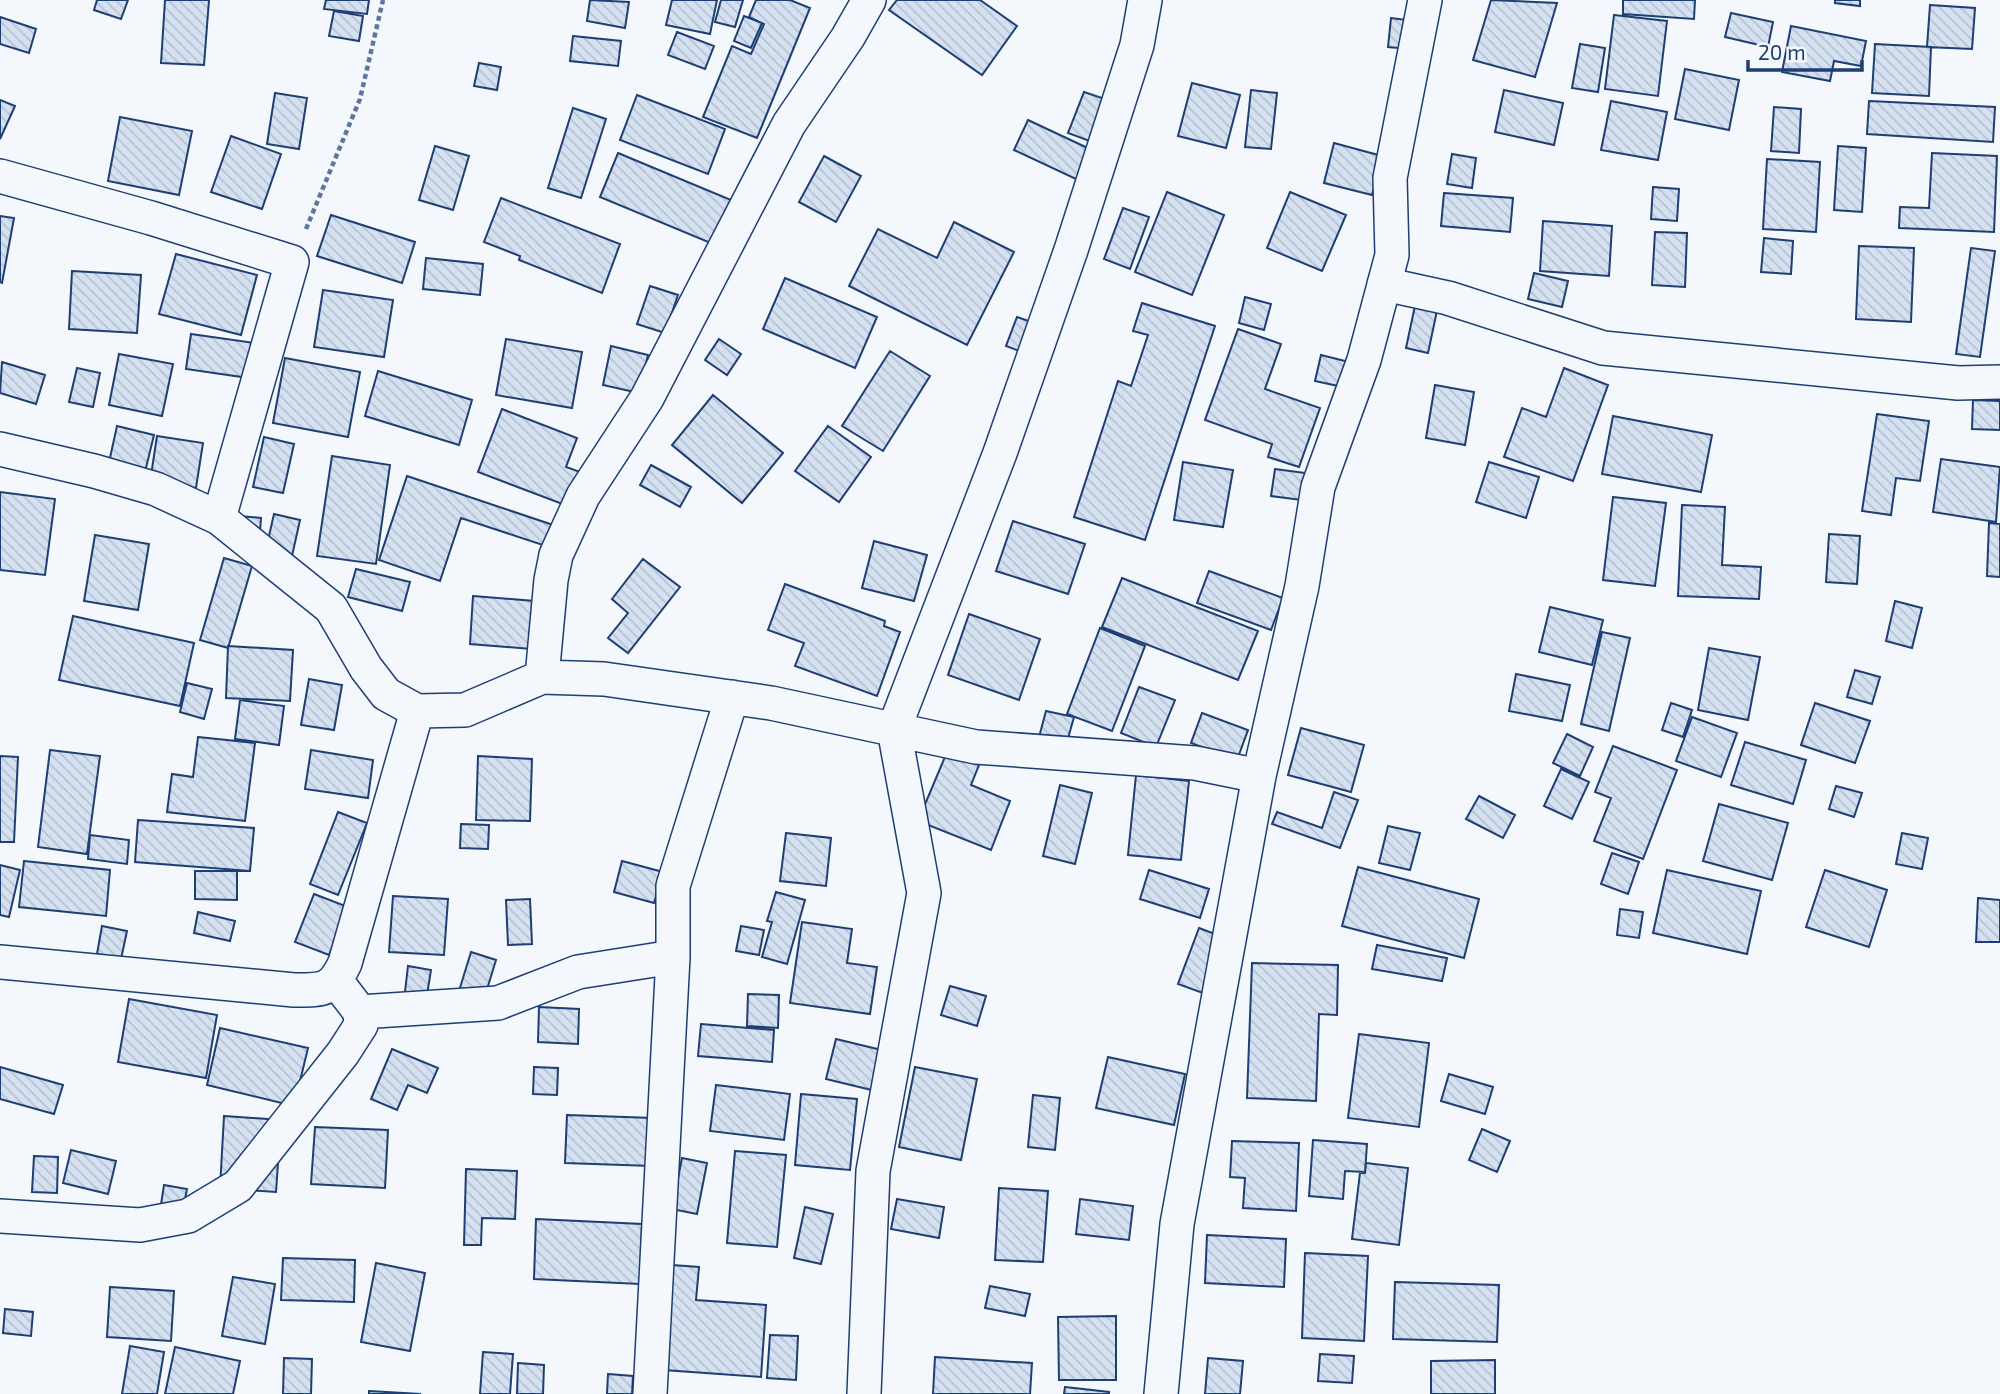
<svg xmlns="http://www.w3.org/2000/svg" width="2000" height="1394" font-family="'Exo 2',sans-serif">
  <defs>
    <pattern id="building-back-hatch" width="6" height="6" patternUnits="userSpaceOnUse" patternTransform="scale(1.75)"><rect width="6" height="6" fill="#d5e0f0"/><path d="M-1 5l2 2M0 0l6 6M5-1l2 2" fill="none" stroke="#b6c1d1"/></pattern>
  </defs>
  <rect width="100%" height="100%" fill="#f4f7fb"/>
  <path fill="url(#building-back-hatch)" stroke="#1d3f73" stroke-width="2" d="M97,0h31l-7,19 -27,-9z
    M165,0h44l-5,65 -43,-2z
    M326,0h43l-2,14 -43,-5z
    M590,0l39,2 -4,26 -38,-7z
    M672,0h45l-7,34 -44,-9z
    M721,0h22l-8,27 -20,-5z
    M756,0h34l20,8 -53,130 -54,-21 29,-71 19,8 13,-30 -15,-7z
    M897,0h83l37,26 -35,49 -93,-65z
    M1491,0l66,3 -22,74 -62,-17z
    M1623,0h72l-1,19 -71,-5z
    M1835,0h25v6l-25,-3z
    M1930,5l45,3 -3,41 -45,-2z
    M334,11l29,5 -4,25 -30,-5z
    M1731,13l42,9 -5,25 -43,-10z
    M1614,15l53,6 -9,75 -53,-7z
    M744,16l18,7 -11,25 -17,-7z
    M0,17l36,12 -7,24 -29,-9z
    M1391,18l23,3 -4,28 -22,-2z
    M1791,26l75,15 -5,25 -27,-5 -4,20 -48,-9z
    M677,32l37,14 -9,23 -37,-14z
    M573,36l48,5 -3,25 -48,-5z
    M1580,44l25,4 -7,44 -26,-4z
    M1875,44l56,3 -2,49 -57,-3z
    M479,63l22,4 -4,23 -23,-4z
    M1685,69l54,11 -10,50 -54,-11z
    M1192,83l48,12 -14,53 -48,-12z
    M1251,90l26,3 -6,56 -26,-2z
    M1504,90l59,13 -9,42 -59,-13z
    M1084,92l27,9 -16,42 -27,-10z
    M275,93l32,5 -8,51 -32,-5z
    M637,95l88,34 -17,45 -88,-34z
    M0,100l15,6 -15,33z
    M1611,101l56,11 -9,48 -57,-10z
    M1869,101l126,6 -2,35 -126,-8z
    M1774,107l27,2 -2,44 -28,-2z
    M573,108l33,11 -25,79 -33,-10z
    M120,117l72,14 -13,64 -71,-14z
    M1028,120l64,30 -14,30 -64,-30z
    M231,136l50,18 -19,55 -51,-17z
    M1334,143l48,13 -10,39 -48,-12z
    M435,146l34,10 -16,54 -34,-10z
    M1838,146l28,2 -4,64 -28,-2z
    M618,153l113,47 -18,44 -113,-47z
    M1932,153l65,3 -3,76 -95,-4 1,-21 29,1z
    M1452,154l24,4 -4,30 -25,-4z
    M824,156l37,20 -25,46 -37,-20z
    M1767,159l53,3 -4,70 -53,-3z
    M1653,187l26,2 -2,32 -26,-2z
    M1167,192l57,23 -32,80 -57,-23z
    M1290,192l56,23 -24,56 -55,-23z
    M1444,193l69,5 -3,34 -69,-6z
    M501,198l119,46 -18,49 -83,-33 1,-4 -36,-14z
    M1123,208l26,9 -19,52 -26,-10z
    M331,215l84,27 -13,41 -85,-27z
    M0,216l14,2 -12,65 -2,-1z
    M1543,221l69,5 -3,50 -69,-5z
    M954,222l60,30 -47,93 -118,-59 29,-57 59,29z
    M1655,232l32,1 -2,54 -33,-2z
    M1764,238l29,3 -2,33 -30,-2z
    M1859,246l55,2 -3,74 -55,-3z
    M1971,248l24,3 -15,106 -24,-3z
    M176,254l81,21 -16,60 -82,-21z
    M426,258l57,6 -3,31 -57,-6z
    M72,271l69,4 -4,58 -68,-4z
    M1534,273l34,8 -6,26 -34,-8z
    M785,278l92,39 -22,51 -92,-39z
    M650,286l28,9 -13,38 -28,-9z
    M323,290l70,10 -9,57 -70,-10z
    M1245,297l26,7 -7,26 -25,-7z
    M1416,301l22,5 -10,47 -22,-5z
    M1142,303l73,23 -70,214 -71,-23 44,-136 13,5 17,-51 -15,-4z
    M1017,317l35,12 -11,30 -35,-13z
    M1238,329l43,15 -16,45 55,19 -21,59 -31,-10 4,-13 -67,-24z
    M191,334l64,9 -6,35 -63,-9z
    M506,339l76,13 -10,56 -76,-13z
    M719,339l22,15 -14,21 -22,-15z
    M611,346l37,9 -9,38 -36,-8z
    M890,351l40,25 -47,75 -41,-25z
    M119,354l54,10 -11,52 -53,-11z
    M1321,355l28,7 -6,25 -28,-6z
    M285,358l75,14 -12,65 -75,-14z
    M2,362l43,13 -9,29 -36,-11z
    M77,368l23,5 -7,34 -24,-5z
    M1564,368l44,17 -35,96 -69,-24 18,-49 24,9z
    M378,371l94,29 -13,45 -94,-29z
    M1435,385l39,7 -9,53 -39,-7z
    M713,395l70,58 -41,50 -70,-58z
    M1973,400l27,1v29l-28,-1z
    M502,409l75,29 -11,29 20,7 -13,34 -95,-36z
    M1877,414l52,7 -9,60 -24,-3 -5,37 -29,-4z
    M1613,416l99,19 -11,57 -99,-18z
    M117,426l37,9 -10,41 -36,-9z
    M828,426l43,31 -32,45 -44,-31z
    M157,436l46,7 -7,45 -46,-6z
    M264,437l30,7 -11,49 -30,-6z
    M332,456l58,9 -14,99 -59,-8z
    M1941,459l59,8 -4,55 -63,-10z
    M1183,462l50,8 -10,57 -49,-7z
    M1489,462l50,15 -13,41 -50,-16z
    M651,465l40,22 -11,20 -40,-22z
    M1275,469l38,5 -4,27 -38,-5z
    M407,476l149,50 -7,21 -88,-29 -21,63 -61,-21z
    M0,492l55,7 -10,76 -45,-5z
    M1613,497l53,6 -11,83 -52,-6z
    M1682,505l43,2 -3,58 39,2 -2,32 -81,-3z
    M274,514l26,6 -8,36 -26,-7z
    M239,516l22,2 -2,27z
    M1013,521l72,23 -17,50 -72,-23z
    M1989,523l11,1v53l-13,-1z
    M1829,534l31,2 -3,48 -31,-2z
    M95,535l54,9 -11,66 -54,-9z
    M874,541l53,14 -13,46 -52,-13z
    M224,558l28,8 -24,82 -28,-8z
    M643,559l37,28 -52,66 -20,-15 20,-25 -16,-14z
    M356,569l54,13 -8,29 -54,-14z
    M1209,571l74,27 -12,32 -74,-27z
    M1122,578l136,53 -20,49 -136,-53z
    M785,584l100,37 -1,5 16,6 -23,64 -82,-30 9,-23 -36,-13z
    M473,596l61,5 -3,48 -61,-5z
    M1895,601l27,7 -10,40 -26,-7z
    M1550,607l53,13 -11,45 -53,-13z
    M969,614l71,25 -21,61 -71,-25z
    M73,616l121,27 -14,63 -121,-26z
    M1100,628l45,18 -33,85 -45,-17z
    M1602,632l28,6 -21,93 -28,-7z
    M228,646l65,4 -3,51 -64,-3z
    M1709,648l51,9 -12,63 -50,-10z
    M1855,670l25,7 -8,27 -25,-7z
    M1516,674l54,11 -8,36 -53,-10z
    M309,679l33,6 -8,45 -33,-5z
    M187,683l25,6 -8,30 -24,-7z
    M1139,687l36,13 -19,47 -35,-14z
    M240,700l44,6 -5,39 -44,-6z
    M1671,703l21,7 -9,27 -21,-7z
    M1815,703l55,18 -15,42 -54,-18z
    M1046,711l28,6 -9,32 -27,-8z
    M1202,713l46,17 -11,30 -46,-17z
    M1692,717l45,16 -16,44 -45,-16z
    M1301,728l63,17 -13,47 -63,-17z
    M1567,734l26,13 -13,29 -27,-13z
    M198,737l57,6 -10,78 -78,-9 5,-38 21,3z
    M1745,742l61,18 -13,44 -62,-19z
    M1613,746l64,24 -34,89 -49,-18 17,-43 -16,-6z
    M50,750l50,6 -13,98 -49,-7z
    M311,750l62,10 -5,38 -63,-9z
    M947,752l32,13 -8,20 39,16 -19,49 -73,-29z
    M0,756l18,1 -4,85h-14z
    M478,756l54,3 -2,62 -54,-1z
    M1561,769l28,13 -17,37 -28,-13z
    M1136,775l53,6 -8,79 -53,-5z
    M1060,785l32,8 -17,71 -32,-8z
    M1836,786l26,7 -8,24 -25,-8z
    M1334,792l24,8 -18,48 -68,-24 5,-12 45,16z
    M1479,796l36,19 -12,23 -37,-19z
    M1719,804l69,19 -16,57 -69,-19z
    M338,812l29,11 -29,72 -28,-11z
    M138,820l116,8 -4,43 -115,-9z
    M461,824l28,1 -1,24 -28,-1z
    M1388,826l32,7 -10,37 -31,-7z
    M786,833l45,5 -5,48 -46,-5z
    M1902,833l26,5 -6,31 -26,-5z
    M90,835l39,5 -2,24 -39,-5z
    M1612,853l27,9 -11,32 -27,-10z
    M24,861l86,9 -4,46 -87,-9z
    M622,861l41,11 -9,31 -40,-11z
    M0,865l20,5 -11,47 -9,-2z
    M1358,867l121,32 -15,59 -122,-32z
    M1149,870l60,19 -9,29 -60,-19z
    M1667,870l94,21 -14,63 -94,-21z
    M1825,870l62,20 -18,57 -63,-20z
    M195,871h42v29l-42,-1z
    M776,892l29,8 -18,64 -25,-7 10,-35 -5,-1z
    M314,894l34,13 -19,48 -34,-13z
    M393,896l55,3 -4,56 -55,-3z
    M1978,898l22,2v42h-24z
    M530,899l2,45 -24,1 -2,-45z
    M1620,909l23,3 -4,26 -22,-3z
    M198,912l37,9 -5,20 -36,-8z
    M802,922l50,7 -5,34 30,4 -7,47 -80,-11z
    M102,926l25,5 -6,28 -24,-5z
    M741,926l23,4 -5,25 -23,-4z
    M1199,928l32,12 -20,56 -33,-12z
    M1377,945l70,13 -5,23 -70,-12z
    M471,952l25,8 -12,39 -25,-8z
    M1252,963l86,2 -1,50 -18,-1 -3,87 -69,-3z
    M408,966l23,4 -4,25 -22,-3z
    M950,986l36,10 -9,30 -36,-11z
    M748,994l31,1 -1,33 -31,-2z
    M129,999l88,16 -11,63 -88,-16z
    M539,1007l40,2 -1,35 -40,-2z
    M701,1024l73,6 -2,32 -74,-6z
    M220,1028l88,20 -14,58 -87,-21z
    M1359,1034l70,9 -10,84 -71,-9z
    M836,1039l58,14 -10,40 -58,-14z
    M392,1049l46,19 -11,25 -19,-8 -11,25 -26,-11z
    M1108,1057l77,17 -11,51 -78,-17z
    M0,1067l63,18 -9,29 -54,-15z
    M534,1067l24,1 -1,27 -24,-1z
    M915,1067l62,12 -16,81 -62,-13z
    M1449,1074l44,13 -8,27 -44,-13z
    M716,1085l74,9 -6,46 -74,-9z
    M801,1094l56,5 -7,71 -55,-5z
    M1033,1095l27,3 -5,52 -27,-3z
    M567,1115l86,3 -2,48 -86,-3z
    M224,1116l57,4 -5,72 -56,-4z
    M315,1127l73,3 -3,58 -74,-4z
    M1482,1129l28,12 -13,31 -28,-12z
    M1313,1140l54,4 -2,28 -20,-1 -2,28 -34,-3z
    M1232,1141l67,2 -3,68 -53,-3 2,-30 -15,-1z
    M71,1150l45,11 -8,33 -45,-11z
    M735,1151l51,4 -9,92 -50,-4z
    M34,1156l24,1 -1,36 -25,-1z
    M682,1158l25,5 -10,51 -25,-5z
    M1366,1163l42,5 -9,77 -47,-6 8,-66h5z
    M466,1169l51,2 -2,48 -33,-1 -1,27h-17z
    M164,1185l23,4 -5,26 -22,-4z
    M999,1188l49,3 -5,71 -48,-2z
    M897,1199l47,8 -5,31 -48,-9z
    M1080,1199l53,7 -4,34 -53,-6z
    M805,1207l28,7 -12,50 -27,-6z
    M536,1219l106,5 -2,60 -106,-5z
    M1207,1235l79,4 -2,48 -79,-4z
    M1305,1253l63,3 -4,85 -62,-3z
    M283,1258l72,2 -1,42 -73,-2z
    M376,1263l49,10 -15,78 -49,-9z
    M672,1265l27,2 -3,33 70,5 -5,72 -97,-7z
    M233,1277l42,7 -10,60 -43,-8z
    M1395,1282l104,3 -2,57 -104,-3z
    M990,1286l40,8 -5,22 -40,-8z
    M110,1287l64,4 -3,50 -64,-4z
    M5,1309l28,3 -2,24 -28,-3z
    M1116,1316v64h-57l-1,-63z
    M770,1335l28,1 -2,44 -29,-2z
    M130,1346l34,6 -7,42h-35z
    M175,1347l65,14 -7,33h-68z
    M483,1352l30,2 -3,40h-30z
    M1320,1354l34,2 -2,27 -34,-2z
    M935,1357l97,6 -2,31h-97z
    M284,1358l28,1 -1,35h-28z
    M1208,1358l35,3 -3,33h-35z
    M1495,1360v34h-64v-33z
    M518,1363l26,2 -1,29h-26z
    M608,1374l25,2 -1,18h-25z
    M1065,1387l44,5v2h-45z
    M369,1391l52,3h-52z"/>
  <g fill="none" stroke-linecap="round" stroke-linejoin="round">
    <g stroke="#1d3f73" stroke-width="36">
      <path id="street" d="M0,176l151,42 141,44 -73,256
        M1384,284l64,14 155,50 355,35 42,-1
        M0,449l94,22 62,18 63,29 112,90 35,60 20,26 31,17 48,-1 77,-33 62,2 167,24 205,44 219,16 64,13
        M542,677l9,-97 5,-25 27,-59 64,-98 142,-274 59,-87 21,-37
        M0,962l294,28c29,0 38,1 51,-27l72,-252
        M360,1012l138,-9 80,-31 95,-15
        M0,1216l140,9 48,-9 50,-30 105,-133 18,-28 -1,-13 -23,-30
        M650,1394l23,-437v-71l59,-189
        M864,1394l9,-223 51,-278 -30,-164 106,-276 71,-203 66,-205 8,-45
        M1161,1394l16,-170 82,-448 43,-190 16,-99 46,-127 28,-105 -2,-77 35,-178"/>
    </g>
    <path stroke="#5e769c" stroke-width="4.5" stroke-dasharray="5 3.5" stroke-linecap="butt" d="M306,229l54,-130 23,-99"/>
    <use href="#street" stroke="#f4f7fb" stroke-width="33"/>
  </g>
  <path d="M1748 60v10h114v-10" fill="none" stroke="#1d3f73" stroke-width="3.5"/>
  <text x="1758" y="60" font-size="21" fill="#1d3f73" stroke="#f4f7fb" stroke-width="5" paint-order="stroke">20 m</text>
</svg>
